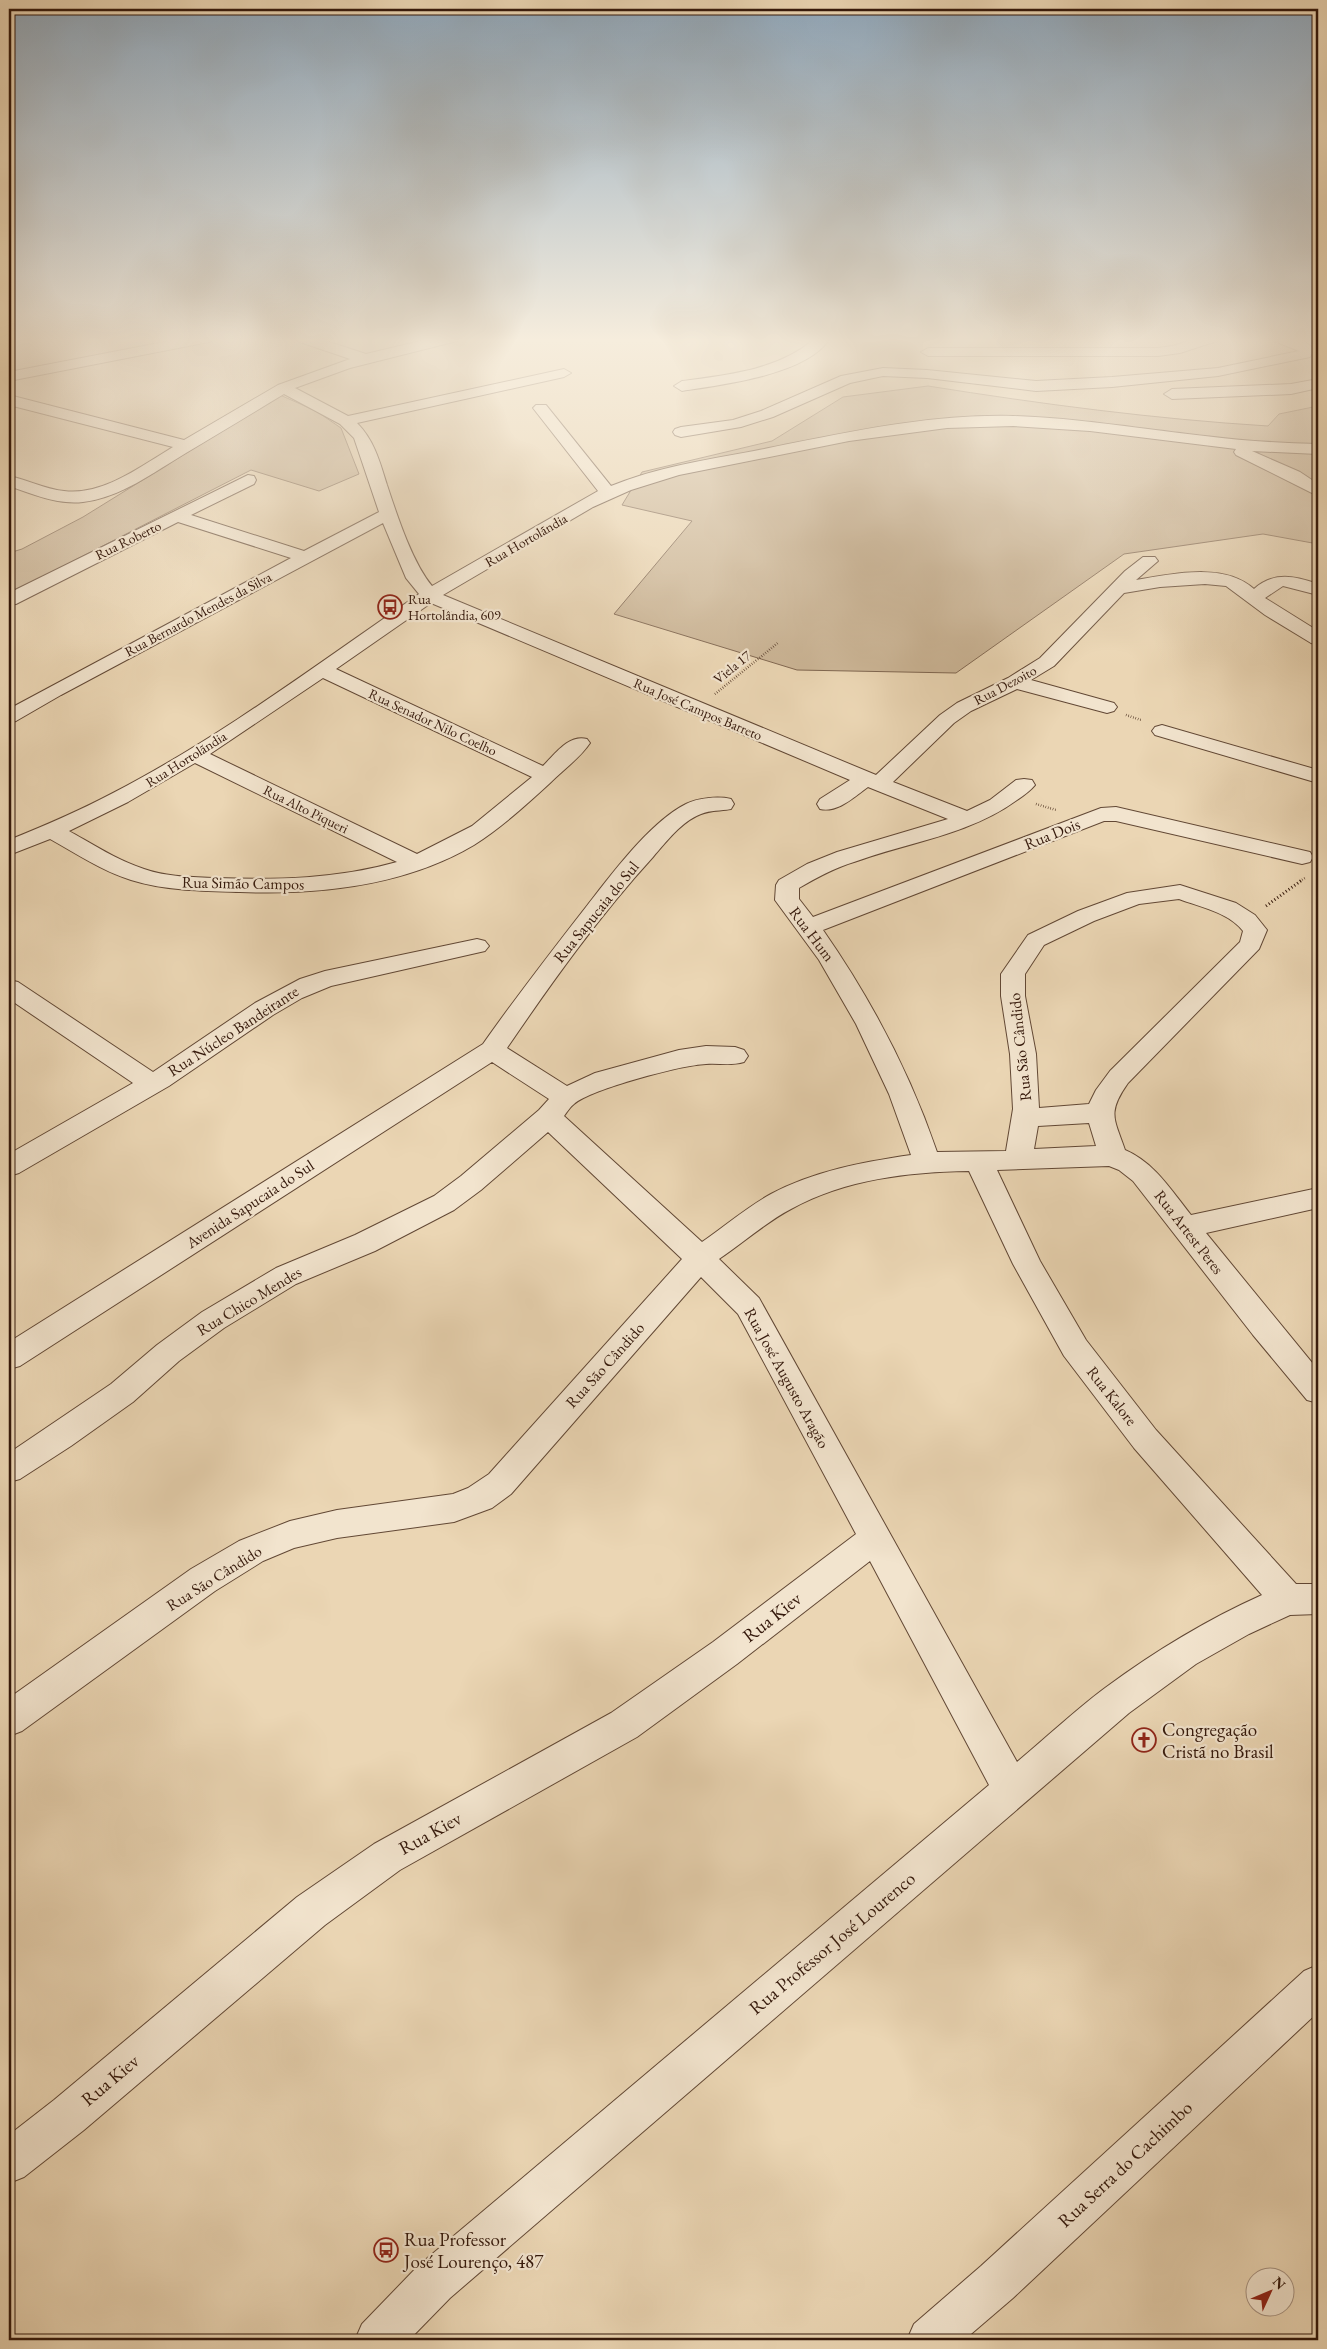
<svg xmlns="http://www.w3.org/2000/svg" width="1327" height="2349" font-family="'EB Garamond',serif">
  <rect width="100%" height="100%" fill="#ebd6b4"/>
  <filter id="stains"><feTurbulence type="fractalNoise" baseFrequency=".004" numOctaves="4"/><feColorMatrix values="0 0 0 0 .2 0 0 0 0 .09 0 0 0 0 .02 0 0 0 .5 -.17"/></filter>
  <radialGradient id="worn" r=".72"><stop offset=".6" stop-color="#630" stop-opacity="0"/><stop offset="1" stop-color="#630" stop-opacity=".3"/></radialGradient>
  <path fill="#ccb697" stroke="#806751" d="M928,386c113,18 226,33 340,40l11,-12 39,-8v138l-55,-10 -139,20 -168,119 -159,-3 -183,-56 78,-93 -70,-16 20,-33 130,-31 71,-44z
    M280,395l36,16 25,17 18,46 -40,17 -68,-21 -242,124v-41l13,-4 61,-32z"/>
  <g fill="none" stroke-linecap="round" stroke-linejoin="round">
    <g stroke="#624835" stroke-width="2">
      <path id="minor" d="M185,338h31l-7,4 -200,39v-9z
        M295,338h22l49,16 67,-16h26l-2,3 -107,27 -55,20 53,28 216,-47 7,4 -7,4 -207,46c17,17 23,39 30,62 10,30 25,77 45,101l166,-95 -65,-83 3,-3h10l65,81c46,-19 95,-26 143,-35 86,-17 171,-37 259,-35 64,2 128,13 192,20 38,5 75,7 113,8v10l-66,-3 48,21 18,12v12l-82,-41 -2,-3 2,-3 -146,-18 -77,-5 -66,2 -98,13 -170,34 -48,15 -38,17 -150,88 433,180 64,-60 17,-12 51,-25 32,-20 85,-87 18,-14h12l3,4 -22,19c37,-6 88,-18 118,9 20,-18 41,-13 64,-5v11l-35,-9 -18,12 53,33v14l-7,-2 -46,-28 -39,-29 -21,-2 -45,3 -36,6 -70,73 -23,14 83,23 3,4 -3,4 -7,2 -90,-24 -46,22 -17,12 -61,59 74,29 23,-11 26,-20 8,-1 8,1 3,5c-5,6 -11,10 -18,15 -48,35 -108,42 -163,62 -20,6 -38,16 -55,26v11l14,18 288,-109 15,-1 194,45 3,5 -3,5 -8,2 -186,-43h-12l-281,109c48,69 87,143 114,222l69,-1 7,-42 -3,-55 -9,-58v-22l27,-39 50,-24 49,-18 53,-8 56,18 19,12 12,15 -8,19 -131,134c-21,30 -14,35 -3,67 30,13 46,40 66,65l127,-27v20l-112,25 112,137v33l-11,-3 -54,-65 -120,-154 -14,-11 -10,-4 -112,4 43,91 46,79 70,90 140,154h22v30l-28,1 -41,19 -53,30 -67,49 -679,585 -41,42h-54l7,-16 56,-58 571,-481 -119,-224 -133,103 -100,73 -237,133 -75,55 -241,205 -60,47 -15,6v-48l45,-35 243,-203 77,-53 237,-131 102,-71 143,-108 -118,-220 -37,-37 -190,217 -19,14 -38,14 -117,16 -43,10 -31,13 -48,30 -193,140 -13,5v-38l182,-129 48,-28 51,-20 47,-11 116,-16 15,-6 21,-14 193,-215 -134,-127 -67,58 -27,20 -79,41 -79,33 -72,44 -45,33 -46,41 -62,44 -51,33 -11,3v-29l102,-69 46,-39 45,-33 74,-44 79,-33 79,-39 27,-20 78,-66 10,-11 -57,-37 -472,304 -11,3v-27l474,-298c33,-47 68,-92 103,-137 25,-32 64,-85 100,-103 11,-6 32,-8 45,-5l3,5 -3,5c-10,2 -21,1 -30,5 -19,7 -35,28 -48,43 -54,59 -101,125 -146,191l60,38 28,-13 84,-23 27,-4 29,1 9,3 4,6 -4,6c-13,4 -25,1 -38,2 -24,1 -115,25 -132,40 -4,3 -7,8 -10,12l138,126c22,-15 45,-35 69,-48 43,-23 92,-32 140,-39l-22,-61 -33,-70 -37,-64 -44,-60 1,-15 3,-5 28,-16 30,-12 111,-33 -80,-32c-14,10 -30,26 -48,22l-3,-5 3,-5 30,-19 -419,-177 -95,66 207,97c12,-12 26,-32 44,-27l3,4c-10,15 -27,27 -40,40 -24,22 -48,44 -76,62 -69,41 -155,50 -234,47 -37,-1 -73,-1 -109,-12 -29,-9 -54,-26 -81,-41l-41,16v-15c35,-14 70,-29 104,-47 108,-56 206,-130 306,-199l-13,-16 -23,-55 -322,172 -45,26 -7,2v-14l282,-151 -113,-36 -162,82 -7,1v-12l239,-118 6,1 2,4 -2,4 -63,31 113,36 75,-39 -25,-74 -14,-14 -56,-30c-33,20 -66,40 -98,59 -32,19 -66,45 -103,49 -25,3 -51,-8 -74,-16v-10c19,4 36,13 55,15 39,5 77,-25 109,-44l-164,-42v-10l175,45 94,-55 72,-26 -53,-18zM323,678l209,99 -60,49 -55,28 -207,-100zM195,763l202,99c-60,17 -120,18 -181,16 -24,-1 -49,-1 -72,-9 -27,-9 -50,-24 -75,-38l59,-29zM1179,899c21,8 49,13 64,32l-3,11 -130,129 -14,19 -7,14 -50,4 -3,-54 -11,-58v-22l19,-29 50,-24 45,-17zM1089,1123l7,23 -62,3 4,-23zM969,1171l44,93 51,92 70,92 128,147c-56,25 -108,57 -157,93 -31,23 -59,50 -88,74l-258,-464 -40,-39c24,-16 47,-37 72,-50 55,-30 117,-37 178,-38z
        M812,338h14l2,3c-24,34 -107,44 -146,50l-8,-5 8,-5c45,-6 96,-11 131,-41z
        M1197,338h22l-2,3 -37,12 -22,3h-230l-7,-4 7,-4h230l15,-2z
        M1272,338c15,0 32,-2 42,12l-4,7 -92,19 -106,11 -76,4 -109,-13 -44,-2 -33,7 -77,34 -32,10 -60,10 -6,-2 -2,-3 2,-3 6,-2 52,-7 28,-9 80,-35 42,-8 44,2 109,11 76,-4 106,-9 81,-17 -25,-10z
        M1318,379v9l-27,6 -119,5 -8,-5 8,-5 119,-5z
        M1162,725l156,45v13l-163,-48 -3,-4 3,-4z
        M477,939l8,2 4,5 -4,5 -154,35 -29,12 -29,17 -104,71 -150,87 -10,3v-22l124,-71 -124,-84v-19l9,2 135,90 102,-69 45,-24 25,-8z
        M1318,1965v47l-305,286 -49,42h-57l7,-16 67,-58 323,-295z"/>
    </g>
    <path stroke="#34180b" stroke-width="2.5" stroke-dasharray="0.5 2" stroke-linecap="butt" d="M715,694l64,-52
      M1126,715l15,5
      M1036,804l20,6
      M1300,881l5,-3"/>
    <path stroke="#34180b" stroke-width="3" stroke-dasharray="1 2.5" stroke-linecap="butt" d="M1266,906l36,-26"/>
    <use href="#minor" fill="#f2e4ce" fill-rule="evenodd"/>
  </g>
  <linearGradient id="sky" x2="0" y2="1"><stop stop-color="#90a8bc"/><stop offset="0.51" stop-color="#f6eddd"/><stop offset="1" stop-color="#f6eddd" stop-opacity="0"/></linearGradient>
  <rect width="1327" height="667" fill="url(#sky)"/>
  <defs>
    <g id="bus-ring" transform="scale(1.25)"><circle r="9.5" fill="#f2e4ce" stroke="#8f2418" stroke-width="1.5"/><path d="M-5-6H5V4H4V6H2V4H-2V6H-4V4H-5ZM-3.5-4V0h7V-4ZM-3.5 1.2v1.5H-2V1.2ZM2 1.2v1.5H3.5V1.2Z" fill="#8f2418"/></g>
    <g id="church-ring" transform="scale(1.25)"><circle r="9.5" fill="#f2e4ce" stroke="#8f2418" stroke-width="1.5"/><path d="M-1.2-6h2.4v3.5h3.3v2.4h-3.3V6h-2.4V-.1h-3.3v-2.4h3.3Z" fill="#8f2418"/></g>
  </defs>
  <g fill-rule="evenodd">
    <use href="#bus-ring" x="390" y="607"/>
    <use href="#church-ring" x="1144" y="1740"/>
    <use href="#bus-ring" x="386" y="2250"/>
  </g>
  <g text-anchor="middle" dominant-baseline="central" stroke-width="4.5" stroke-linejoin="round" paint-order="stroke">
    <g font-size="14" fill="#34180b" stroke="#f2e4ce">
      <text transform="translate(128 540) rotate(-26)">Rua Roberto</text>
      <text transform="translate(526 540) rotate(-30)">Rua Hortolãndia</text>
      <text transform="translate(198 614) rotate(-28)">Rua Bernardo Mendes da Silva</text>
      <text transform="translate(732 667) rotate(-39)">Viela 17</text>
      <text transform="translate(1005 685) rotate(-28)">Rua Dezoito</text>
      <text transform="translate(698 709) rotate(23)">Rua José Campos Barreto</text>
      <text transform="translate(433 722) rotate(25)">Rua Senador Nilo Coelho</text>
      <text transform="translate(186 759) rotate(-32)">Rua Hortolãndia</text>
      <text transform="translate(306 809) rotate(26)">Rua Alto Piqueri</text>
    </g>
    <g font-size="14" fill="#34180b" stroke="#f2e4ce" text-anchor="start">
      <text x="408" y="599">Rua<tspan x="408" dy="16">Hortolândia, 609</tspan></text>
    </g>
    <g font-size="16" fill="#34180b" stroke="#f2e4ce">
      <text transform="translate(1052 834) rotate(-22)">Rua Dois</text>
      <text transform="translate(243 883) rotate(1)">Rua Simão Campos</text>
      <text transform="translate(596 912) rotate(-51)">Rua Sapucaia do Sul</text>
      <text transform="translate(812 934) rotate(53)">Rua Hum</text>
      <text transform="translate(233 1031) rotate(-33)">Rua Núcleo Bandeirante</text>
      <text transform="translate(1020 1047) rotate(-96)">Rua São Cândido</text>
      <text transform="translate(250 1204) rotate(-33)">Avenida Sapucaia do Sul</text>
      <text transform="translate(1189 1232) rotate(52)">Rua Artest Peres</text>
      <text transform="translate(249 1301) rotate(-31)">Rua Chico Mendes</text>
      <text transform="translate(605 1365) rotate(-48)">Rua São Cândido</text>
      <text transform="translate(787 1378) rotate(61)">Rua José Augusto Aragão</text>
      <text transform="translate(1112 1396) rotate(52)">Rua Kalore</text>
      <text transform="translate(214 1578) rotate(-32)">Rua São Cândido</text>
    </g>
    <g font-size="19" fill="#34180b" stroke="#f2e4ce">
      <text transform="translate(772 1617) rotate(-38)">Rua Kiev</text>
      <text transform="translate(430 1833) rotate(-29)">Rua Kiev</text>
      <text transform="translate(832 1943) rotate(-40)">Rua Professor José Lourenco</text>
      <text transform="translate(110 2080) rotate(-40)">Rua Kiev</text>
      <text transform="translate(1125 2164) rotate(-43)">Rua Serra do Cachimbo</text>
    </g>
    <g font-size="19" fill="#34180b" stroke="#f2e4ce" text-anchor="start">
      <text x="1162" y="1729">Congregação<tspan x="1162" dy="22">Cristã no Brasil</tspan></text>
      <text x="404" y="2239">Rua Professor<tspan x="404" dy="22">José Lourenço, 487</tspan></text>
    </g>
  </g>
  <rect width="1327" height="2349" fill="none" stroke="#ebd6b4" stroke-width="30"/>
  <rect x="10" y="10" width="1307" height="2329" fill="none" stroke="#34180b" stroke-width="2.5"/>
  <rect x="15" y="15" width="1297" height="2319" fill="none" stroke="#34180b"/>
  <g transform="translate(1270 2292) rotate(46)"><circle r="24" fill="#f2e4ce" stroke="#a69280"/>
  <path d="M0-4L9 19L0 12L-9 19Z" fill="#8f2418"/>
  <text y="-8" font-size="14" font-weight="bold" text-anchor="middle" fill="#34180b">N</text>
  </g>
  <rect width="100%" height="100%" filter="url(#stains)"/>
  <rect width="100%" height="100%" fill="url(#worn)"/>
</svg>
